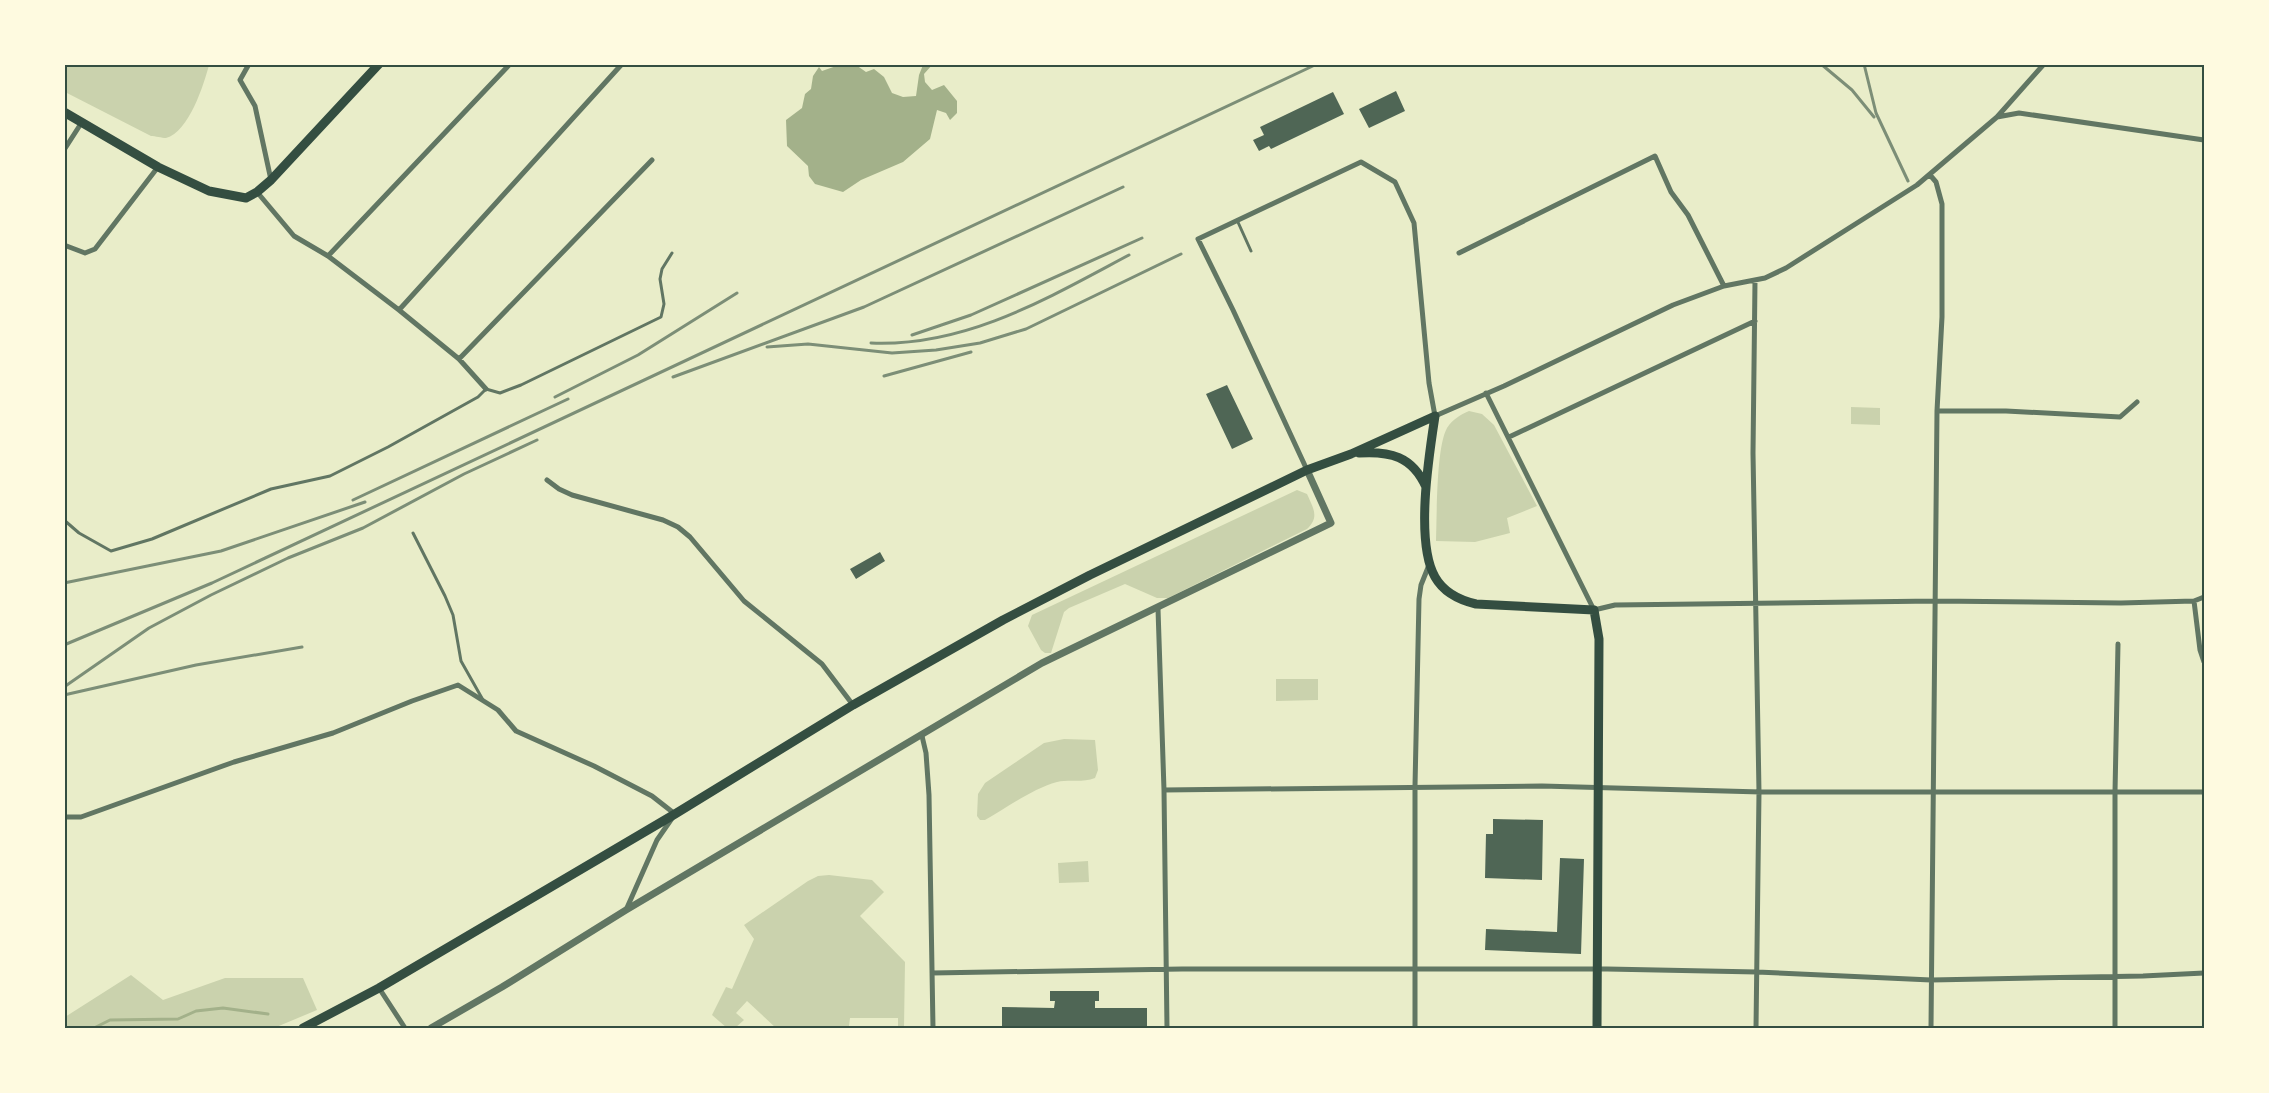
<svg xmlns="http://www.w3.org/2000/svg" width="2269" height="1093" font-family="'Open Sans',sans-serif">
  <rect width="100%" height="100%" fill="#e9edc9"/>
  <path fill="#cad2ad" d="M64,65l1,-1 144,1c-5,19 -20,67 -43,73 -4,0 -11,-2 -15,-2l-86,-44z
    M1851,407l29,1v17l-29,-1z
    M1469,411l13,3 12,11 43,81 -30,12 3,15 -35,9 -39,-1c1,-26 0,-93 11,-113 6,-9 13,-13 22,-17z
    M1297,490l10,4c6,14 13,23 0,35l-139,69h-11l-32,-14 -56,24 -5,4 -13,41h-6l-4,-3 -13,-24 4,-11z
    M1276,679h42v21l-42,1z
    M1064,739l31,1 3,30 -3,8c-12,5 -26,1 -38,4 -25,7 -49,25 -72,38h-5l-3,-4 1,-22 7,-11 59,-40z
    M1088,861l1,21 -30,1 -1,-20z
    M829,875l43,5 12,12 -24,24 45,46 -1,66h-6v-10h-48l-1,8 -73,2 -29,-27 -11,12 8,7 -9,8h-8l-15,-13 14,-28 6,2 22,-50 -10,-14 64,-44 10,-5z
    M131,975l32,25 62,-22h78l14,32 -43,18h-209v-11z"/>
  <path fill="#a3b18a" d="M842,64l14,1 10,7 8,-3 10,8 8,16 11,4 13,-1 3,-21 4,-10h9l-8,9 1,8 7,8 12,-5 13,16v12l-7,7 -4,-7 -9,-3 -7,29 -27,23 -42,18 -18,12 -28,-8 -6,-8 -1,-10 -21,-20 -1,-26 16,-12 3,-14 6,-5 2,-13 6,-9 3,4z"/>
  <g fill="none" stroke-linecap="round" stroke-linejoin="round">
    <path stroke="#a3b18a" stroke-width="3" d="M94,1028l16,-8 68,-1 18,-8 27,-3 45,6"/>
  </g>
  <path fill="#4f6655" d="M1396,91l9,20 -36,17 -10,-19z
    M1333,92l11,22 -73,35 -2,-3 -10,5 -6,-11 11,-5 -4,-8z
    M1227,385l26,54 -21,10 -26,-55z
    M880,552l5,9 -29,18 -6,-10z
    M1493,819l50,1 -1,60 -57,-2 1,-44h7z
    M1560,858l24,1 -3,95 -96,-4 1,-21 71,3z
    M1050,991h49v10h-4v7h52v20h-145v-21l52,1 1,-7h-5z"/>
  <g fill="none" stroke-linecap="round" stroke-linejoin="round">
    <path stroke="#617663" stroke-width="3" d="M1237,220l14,31
      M64,520l15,13 32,18 41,-12 119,-50 59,-13 58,-29 90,-50 8,-8 14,4 21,-8 140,-68 3,-13 -4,-25 2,-10 10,-16
      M413,533l32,63 8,19 8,46 22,39"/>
    <path stroke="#617663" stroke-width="5" d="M249,64l-9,16 15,26 16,74
      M1997,117l22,-4 185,27
      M64,150l18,-28
      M1930,175l6,7 6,22v113l-5,94 -6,617
      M257,192l37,44 34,20 71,54 60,49 27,30
      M64,245l21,8 10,-4 63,-82
      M1459,253l196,-97 16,36 17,23 36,71
      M328,256l182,-192
      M1755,281l-2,172 6,339 -3,236
      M399,310l223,-246
      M459,359l193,-199
      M1486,393l108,217 21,-5 320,-4 186,2 73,-2 10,-4
      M1937,411h69l114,6 17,-15
      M1509,437l246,-116
      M1307,470l-74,-160 -35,-71 163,-77 34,20 19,41 15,160 6,33 69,-30 169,-81 51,-19 41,-8 21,-10 131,-83 80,-68 47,-53
      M547,480l12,9 13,6 91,25 15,7 12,10 54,64 78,63 31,41
      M2194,601l6,49 4,12
      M1158,609l6,181 3,238
      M922,736l4,17 3,42 4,233
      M1164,790l378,-4 219,6h443
      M64,817h17l153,-55 99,-29 79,-32 46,-16 40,25 18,21 78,35 58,30 23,18 -18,26 -31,70
      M932,973l250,-4h425l150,3 174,8 212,-4 61,-3
      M379,988l26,40
      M1415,1028v-242l4,-187 2,-14 8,-20
      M2115,1028v-236l3,-148"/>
    <path stroke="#617663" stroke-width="7" d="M431,1028l71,-41 124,-77 416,-247 289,-140 -24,-53"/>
    <path stroke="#344e41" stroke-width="9" d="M64,112l94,55 51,24 37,7 11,-6 14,-12 108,-116
      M1435,416c-6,39 -20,126 0,161 9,16 24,23 41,27l118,6 5,29 -2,389
      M1359,453c31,-2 53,3 67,34
      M303,1028l76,-40 296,-174 178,-109 150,-85 87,-45 217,-105 44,-16 84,-38"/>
    <path stroke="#7c8e77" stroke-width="3" d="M1821,64l31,26 22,27
      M1864,64l12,49 32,68
      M912,335l59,-20 171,-77
      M871,343c95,4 177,-45 258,-88
      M767,347l41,-3 84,9 44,-3 44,-7 46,-14 155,-75
      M884,376l87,-24
      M673,377l191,-70 259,-120
      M555,397l83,-42 99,-62
      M353,500l215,-101
      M64,583l157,-32 144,-49
      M64,645l148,-62 1105,-519
      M64,687l85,-59 62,-33 77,-37 75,-30 101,-54 73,-34
      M64,695l132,-30 106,-18"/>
  </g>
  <rect width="2269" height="1093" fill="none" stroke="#fefae0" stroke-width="132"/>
  <rect x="66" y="66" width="2137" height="961" fill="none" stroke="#344e41" stroke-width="2"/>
</svg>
